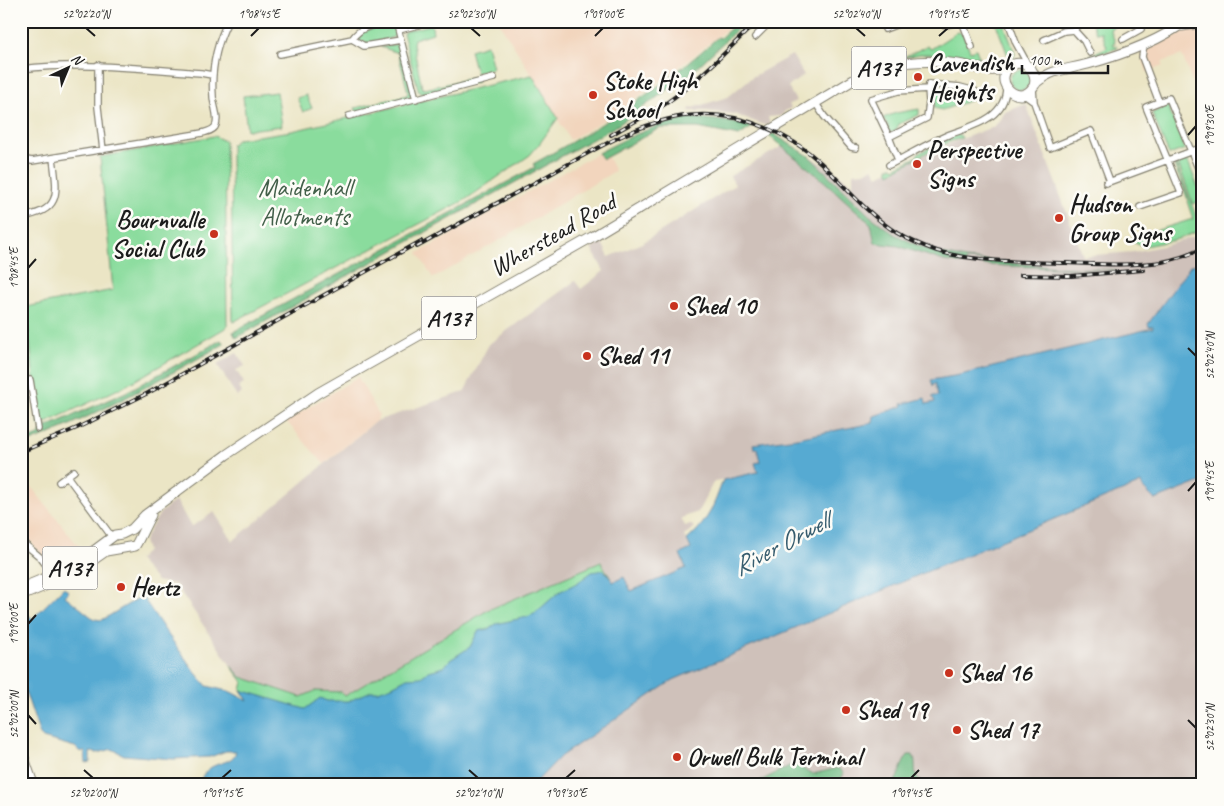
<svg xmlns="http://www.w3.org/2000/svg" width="1224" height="806" font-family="Caveat,sans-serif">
  <rect width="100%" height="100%" fill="#fdfcf7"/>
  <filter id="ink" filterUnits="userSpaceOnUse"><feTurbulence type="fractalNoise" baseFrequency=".02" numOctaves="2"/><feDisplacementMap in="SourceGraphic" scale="10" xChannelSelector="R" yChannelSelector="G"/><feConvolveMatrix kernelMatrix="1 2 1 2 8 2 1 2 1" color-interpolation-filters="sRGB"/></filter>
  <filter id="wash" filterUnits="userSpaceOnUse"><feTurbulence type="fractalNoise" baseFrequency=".0096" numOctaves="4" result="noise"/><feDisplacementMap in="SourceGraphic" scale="20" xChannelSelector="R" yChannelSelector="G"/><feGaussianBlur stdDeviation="1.12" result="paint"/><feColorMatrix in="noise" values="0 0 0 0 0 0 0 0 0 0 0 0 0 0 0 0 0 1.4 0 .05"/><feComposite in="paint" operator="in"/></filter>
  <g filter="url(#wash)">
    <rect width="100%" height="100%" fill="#ebe5c5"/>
    <path fill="#f2d5bd" d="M498,21h239l-59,47 -65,47 -43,25 -38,-65z
      M1194,27l9,2 -1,78 -20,-52 -20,7 1,4 -16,6 -5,-15 3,-7z
      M598,153l4,6 5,-3 8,15 -122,73 -60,34 -15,-25z
      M358,377l21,38 -3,6 -52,43 -38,-43z
      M21,474l63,79 -28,16 -23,-24 -12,-16z"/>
    <path fill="#cfc1ba" d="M792,55l12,20 -16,12 8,14 -7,3 2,4 -6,3 -4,5 -13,1 2,7 -3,2 -33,-12 -27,-3h-17l-1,-2 39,-12 24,-20z
      M1026,104l57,152 50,-4 34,-7 36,-11v27l-13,6 -42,57 6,4 -194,47 -29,5 2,4 2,-1 3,14 -3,5 -9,2 -1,-6 -22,6v2l-29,10v7l-77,15 -44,6 4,3 3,16 -2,9 -30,7 -14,2 -16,31 -17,6 4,8 5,-2 4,3 -10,9 7,14 -5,18 -55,23 -18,-9 -12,-20 -113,48 -143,86 -45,3 -56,-17 -13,-16 -55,-81 -19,-4 -19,-21 9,-9 -3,-10 9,-17 8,-12 15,-12 15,27 23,-15 19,29 143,-120 88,-29 25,-48 86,-63 6,8 23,-18 -13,-23 11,-5 7,14 33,-14 93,-58 -5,-9 51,-29 3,-7 69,44v-11l11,-1 9,-4 5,8 11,-5 2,1 40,-21 64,-25 10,-14z
      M237,353l8,13 -9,4 8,13 -5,4 3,6 -5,4 -20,-33z
      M1203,482v303h-670l28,-29 112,-76 241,-103 227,-94 2,5 48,-3z"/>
    <path fill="#8adc9d" stroke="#537c5c" d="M995,21h8l12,33 -2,5 -3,2z
      M1107,21l16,1 -13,7 5,13 -2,2 5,4 -33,10 22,-11 -6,-15 -5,1 -4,-9 6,-2 4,3 5,-2z
      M388,24l6,1 2,2 1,8c-8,5 -33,12 -40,4l1,-4 4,-3z
      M430,25l2,2 1,6 -19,6 -1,5 9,44 3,1 51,-12 2,5 -56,12 -3,-2 -16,-59 3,-2z
      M957,32l6,2 7,17 6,-2 5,14 -51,-9h-10l-18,4 25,-12 4,3z
      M397,44l2,1 14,47 -4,6 -52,14 -2,-4 52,-13 1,-3 -10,-39 -17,-6z
      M487,45l6,23 -17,5 -6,-23z
      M897,49l2,3 -30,13v-3z
      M1010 80a10 10 0 1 1 20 0a10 10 0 1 1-20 0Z
      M532,75l26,43 -18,25 -10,12 -65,45 -232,122 -2,-173 1,-5 6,-5 54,-8z
      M936,87l37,4 -1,9 -30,10 -8,-2z
      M277,92l5,34 -35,4 -4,-34z
      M306,95l6,13 -9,4 -6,-14z
      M1168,106l17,43 -16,6 -17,-42z
      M919,109v6l-20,9 -4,8h-7v-6l-5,-8 13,-5z
      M956,135h4l2,3c-25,6 -49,23 -72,35l-2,-5 5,-2 2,2 23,-12 -1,-2z
      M214,136l11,5 2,186 -100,58 -88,41 -13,-119 87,-17 -13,-133z
      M1187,159l16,41 -10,4 -15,-41z
      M1174,164h2l20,52 5,-2 1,16 -27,10 -30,6 -19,-6 67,-21 -6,-18 1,-1z
      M601,562l12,20 -149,86 -150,44 -65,-10 -8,-12 2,-8 -12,-16 10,11 60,20 14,-6 26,1 4,4 143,-86z"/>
    <path fill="#6fbc84" stroke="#466c50" d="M739,21h7l-56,53 -72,51 -382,213 -3,-6 302,-165 -2,-3c68,-38 126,-73 185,-127l2,1z
      M689,118c22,1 42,3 63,9l-13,9 -41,-8h-38l-57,31 -5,-6c30,-16 58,-29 91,-35z
      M772,133l37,23 61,60 24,18 25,12 18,7 28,6 104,9 47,2 -133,-5v-4l-17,-1 -1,4 -21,-3 -46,-15 -23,-3 -4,-19 -46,-42 -57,-47z
      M221,340l3,4c-66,37 -132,74 -203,102v-4l18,-7 3,-6 84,-37 63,-34 2,1v-2z
      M908,755h5c4,8 0,16 5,25l20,5h-45c7,-10 8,-21 15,-30z
      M793,764l20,10 25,-6 6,5 -6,12h-85z"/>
    <path fill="#56aad2" stroke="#396377" d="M1203,261v220l-48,19 -12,-12 -2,-5 -227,94 -241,103 -112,76 -28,29h-335c3,-6 6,-13 12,-17 8,-6 24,-5 26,-17h-10l-16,6 -37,2 -49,-4 -12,-6 -14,4 -8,-1v10l-4,1 -1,-11 -6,-1 -4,-4 -32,-9 -3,-3 -19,-56v-22l6,-8 -6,-9v-33l11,12 32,-32 5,5 -4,4 29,23 8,1 40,-24 22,33 31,43 12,14 24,6 17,9 -7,-11 64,19 15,-11 7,3h22l22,-10h7l14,-5 15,-8 14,-1 8,-6 15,-4 6,-7 20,-13 8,-16 11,-2 7,-5 31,-7 7,-3 25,-22 18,-9 15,-11 12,-2 9,12 11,-5 7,14 55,-23 -6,-14 11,-5 -4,-9c21,-18 27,-35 36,-60l35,-8 -3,-9 5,-1 -3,-14h-3l-1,-4 44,-6 76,-15 1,-7 29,-10 -1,-2 23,-6 1,6 9,-2 -3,-6h6l-3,-13 -2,3 -2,-6 29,-5 193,-47v-2l-4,1 -1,-3 42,-58z"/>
  </g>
  <g filter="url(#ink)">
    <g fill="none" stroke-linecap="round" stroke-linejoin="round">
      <g stroke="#848070" stroke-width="8">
        <path id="street" d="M392,21c-17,4 -30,4 -40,18l12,7 37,-6
          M396,21l20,78
          M928,21l19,4 14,-4
          M962,21l10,26
          M1008,21l8,22 12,22
          M1081,21l-7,9 10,11 6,12
          M885,29l21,-8
          M399,30l34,-9
          M755,37l16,-16
          M1123,39l18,-10 -4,-8
          M1044,40l20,-9 10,-1
          M1144,44l-2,13 17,45
          M280,54l72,-15
          M98,65v42l5,43
          M21,69c62,-7 118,-1 180,4l11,2
          M1023,94l11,8 -1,-14
          M815,102l9,14 27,31 5,1
          M1034,102l16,46 41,-17 19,50
          M349,116l145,-38
          M889,137l38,-19 2,-16 -1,-13
          M21,159l11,2 165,-27c6,-1 14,-2 18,-7 5,-8 -2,-22 -2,-31 -2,-26 3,-51 15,-75
          M898,160l-9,-23 -18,-38 27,-8 30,-2 1,-5 31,3 15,4
          M889,165c20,-10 39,-22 59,-30 24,-9 58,-16 58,-48
          M1106,183l97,-36
          M1140,207l41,-14 -35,-86 23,-9 34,82
          M21,217c42,-6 36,-25 32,-59
          M30,380l8,49
          M67,476l45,61
          M59,482l15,-11
          M21,541l19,16 14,18"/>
      </g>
      <g stroke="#848070" stroke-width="10">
        <path id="secondary" d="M21,748l13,37"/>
      </g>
      <g stroke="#848070" stroke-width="11">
        <path id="primary" d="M1182,26l21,-3
          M1034,86c6,-21 -21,-32 -29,-13 -4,10 4,21 15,22 9,0 12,-7 17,-13 5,-4 11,-8 17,-10 11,-3 23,-5 34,-8 33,-9 70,-22 98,-43
          M21,588l51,-21 43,-32 7,-1 10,-5 13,-14 81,-60 92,-62 274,-156 268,-161c30,-14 65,-17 98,-12 17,3 32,9 49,5
          M21,596l52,-22 33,-23 29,-5c3,-3 11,-23 16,-31"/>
      </g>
      <use href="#street" stroke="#fff" stroke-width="5.5"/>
      <use href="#secondary" stroke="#fff" stroke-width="8"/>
      <use href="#primary" stroke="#fff" stroke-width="9"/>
      <g stroke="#1c1c1c" stroke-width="4">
        <path id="rail" d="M611,135c18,-11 37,-20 54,-31 33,-23 63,-54 92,-83
          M417,247c43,-24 86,-47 130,-71 43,-24 101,-60 151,-61 44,-2 91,18 123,48 25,24 46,51 76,70 12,7 26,13 40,18 37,11 90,11 129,12 31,1 65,3 96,-1 14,-3 28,-7 41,-14
          M1021,275l50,1 72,-6
          M21,452l56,-24 71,-35 273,-152"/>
      </g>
      <use href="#rail" stroke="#fdfcf7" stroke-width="2" stroke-dasharray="5.5" stroke-linecap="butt"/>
    </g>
  </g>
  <path fill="none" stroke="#1c1c1c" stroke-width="2" d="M86,28l9,8M471,28l9,8M856,28l9,8M251,36l8,-8M595,36l8,-8M939,36l9,-8M1188,135l8,-9M28,268l8,-9M1188,348l8,8M1188,491l8,-9M28,624l8,-9M28,715l8,9M1188,720l8,8M84,770l9,8M469,770l9,8M222,778l9,-8M566,778l9,-8M911,778l8,-8"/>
  <g fill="#c8321e" stroke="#fdfcf7" stroke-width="2">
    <circle cx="918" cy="77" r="5"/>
    <circle cx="593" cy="95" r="5"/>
    <circle cx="917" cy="164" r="5"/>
    <circle cx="1059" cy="218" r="5"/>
    <circle cx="214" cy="234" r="5"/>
    <circle cx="674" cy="306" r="5"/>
    <circle cx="587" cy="356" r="5"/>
    <circle cx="121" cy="587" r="5"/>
    <circle cx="949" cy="673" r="5"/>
    <circle cx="846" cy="710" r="5"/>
    <circle cx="957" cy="730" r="5"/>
    <circle cx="677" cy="757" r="5"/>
  </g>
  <g text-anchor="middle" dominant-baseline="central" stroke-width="5" stroke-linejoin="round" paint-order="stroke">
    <g fill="#fdfcf7" stroke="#605f5e" stroke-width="1">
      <rect x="851.5" y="46.5" width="55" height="43" rx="4"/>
      <rect x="421.5" y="296.5" width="55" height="43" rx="4"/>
      <rect x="42.5" y="546.5" width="55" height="43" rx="4"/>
    </g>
    <g font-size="24" font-weight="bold" fill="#1c1c1c">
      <text x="879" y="68">A137</text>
      <text x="449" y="318">A137</text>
      <text x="70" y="568">A137</text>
    </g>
    <g font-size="25" font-weight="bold" fill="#1c1c1c" stroke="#fdfcf7" text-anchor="start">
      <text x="928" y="63">Cavendish<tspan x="928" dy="29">Heights</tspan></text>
      <text x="603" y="81">Stoke High<tspan x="603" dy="29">School</tspan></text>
      <text x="927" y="150">Perspective<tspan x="927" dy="29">Signs</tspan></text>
      <text x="1069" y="204">Hudson<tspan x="1069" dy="29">Group Signs</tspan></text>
      <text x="204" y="220" text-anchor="end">Bournvalle<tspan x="204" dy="29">Social Club</tspan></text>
      <text x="684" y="306">Shed 10</text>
      <text x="597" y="356">Shed 11</text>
      <text x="131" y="587">Hertz</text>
      <text x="959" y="673">Shed 16</text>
      <text x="856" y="710">Shed 19</text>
      <text x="967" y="730">Shed 17</text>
      <text x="687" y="757">Orwell Bulk Terminal</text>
    </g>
    <g font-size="25" fill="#425f49" stroke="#fdfcf7">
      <text x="305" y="188">Maidenhall<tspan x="305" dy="29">Allotments</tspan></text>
    </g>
    <g font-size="25" fill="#1c1c1c" stroke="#fdfcf7">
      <text transform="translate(553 235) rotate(-30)">Wherstead Road</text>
    </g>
    <g font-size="26" font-style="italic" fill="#365c6e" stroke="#fdfcf7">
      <text transform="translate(781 544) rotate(-28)">River Orwell</text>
    </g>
  </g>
  <rect width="1224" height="806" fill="none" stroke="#fdfcf7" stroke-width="55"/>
  <g transform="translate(68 68) rotate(44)" stroke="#fdfcf7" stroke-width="4" paint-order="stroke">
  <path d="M0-4L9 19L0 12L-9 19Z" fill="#1c1c1c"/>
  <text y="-8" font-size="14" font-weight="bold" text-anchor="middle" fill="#1c1c1c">N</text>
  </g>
  <path d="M1022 65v8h86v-8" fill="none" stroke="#1c1c1c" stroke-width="2.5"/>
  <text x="1029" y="65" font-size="15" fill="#1c1c1c" stroke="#fdfcf7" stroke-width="4" paint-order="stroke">100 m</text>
  <rect x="28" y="28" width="1168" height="750" fill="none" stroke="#1c1c1c" stroke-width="2"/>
  <g font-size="12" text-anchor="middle" fill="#1c1c1c">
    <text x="86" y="18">52°02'20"N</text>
    <text x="259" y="18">1°08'45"E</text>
    <text x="471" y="18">52°02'30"N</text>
    <text x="603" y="18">1°09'00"E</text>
    <text x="856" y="18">52°02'40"N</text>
    <text x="948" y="18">1°09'15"E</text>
    <text transform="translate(1210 126) rotate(-90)" y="4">1°09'30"E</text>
    <text transform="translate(14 268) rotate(-90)" y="4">1°08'45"E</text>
    <text transform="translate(1210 356) rotate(-90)" y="4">52°02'40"N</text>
    <text transform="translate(1210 482) rotate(-90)" y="4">1°09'45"E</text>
    <text transform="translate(14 624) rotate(-90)" y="4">1°09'00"E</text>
    <text transform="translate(14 715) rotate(-90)" y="4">52°02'00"N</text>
    <text transform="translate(1210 728) rotate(-90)" y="4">52°02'30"N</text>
    <text x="93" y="797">52°02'00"N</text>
    <text x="222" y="797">1°09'15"E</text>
    <text x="478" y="797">52°02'10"N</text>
    <text x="566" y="797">1°09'30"E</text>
    <text x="911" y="797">1°09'45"E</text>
  </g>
</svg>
